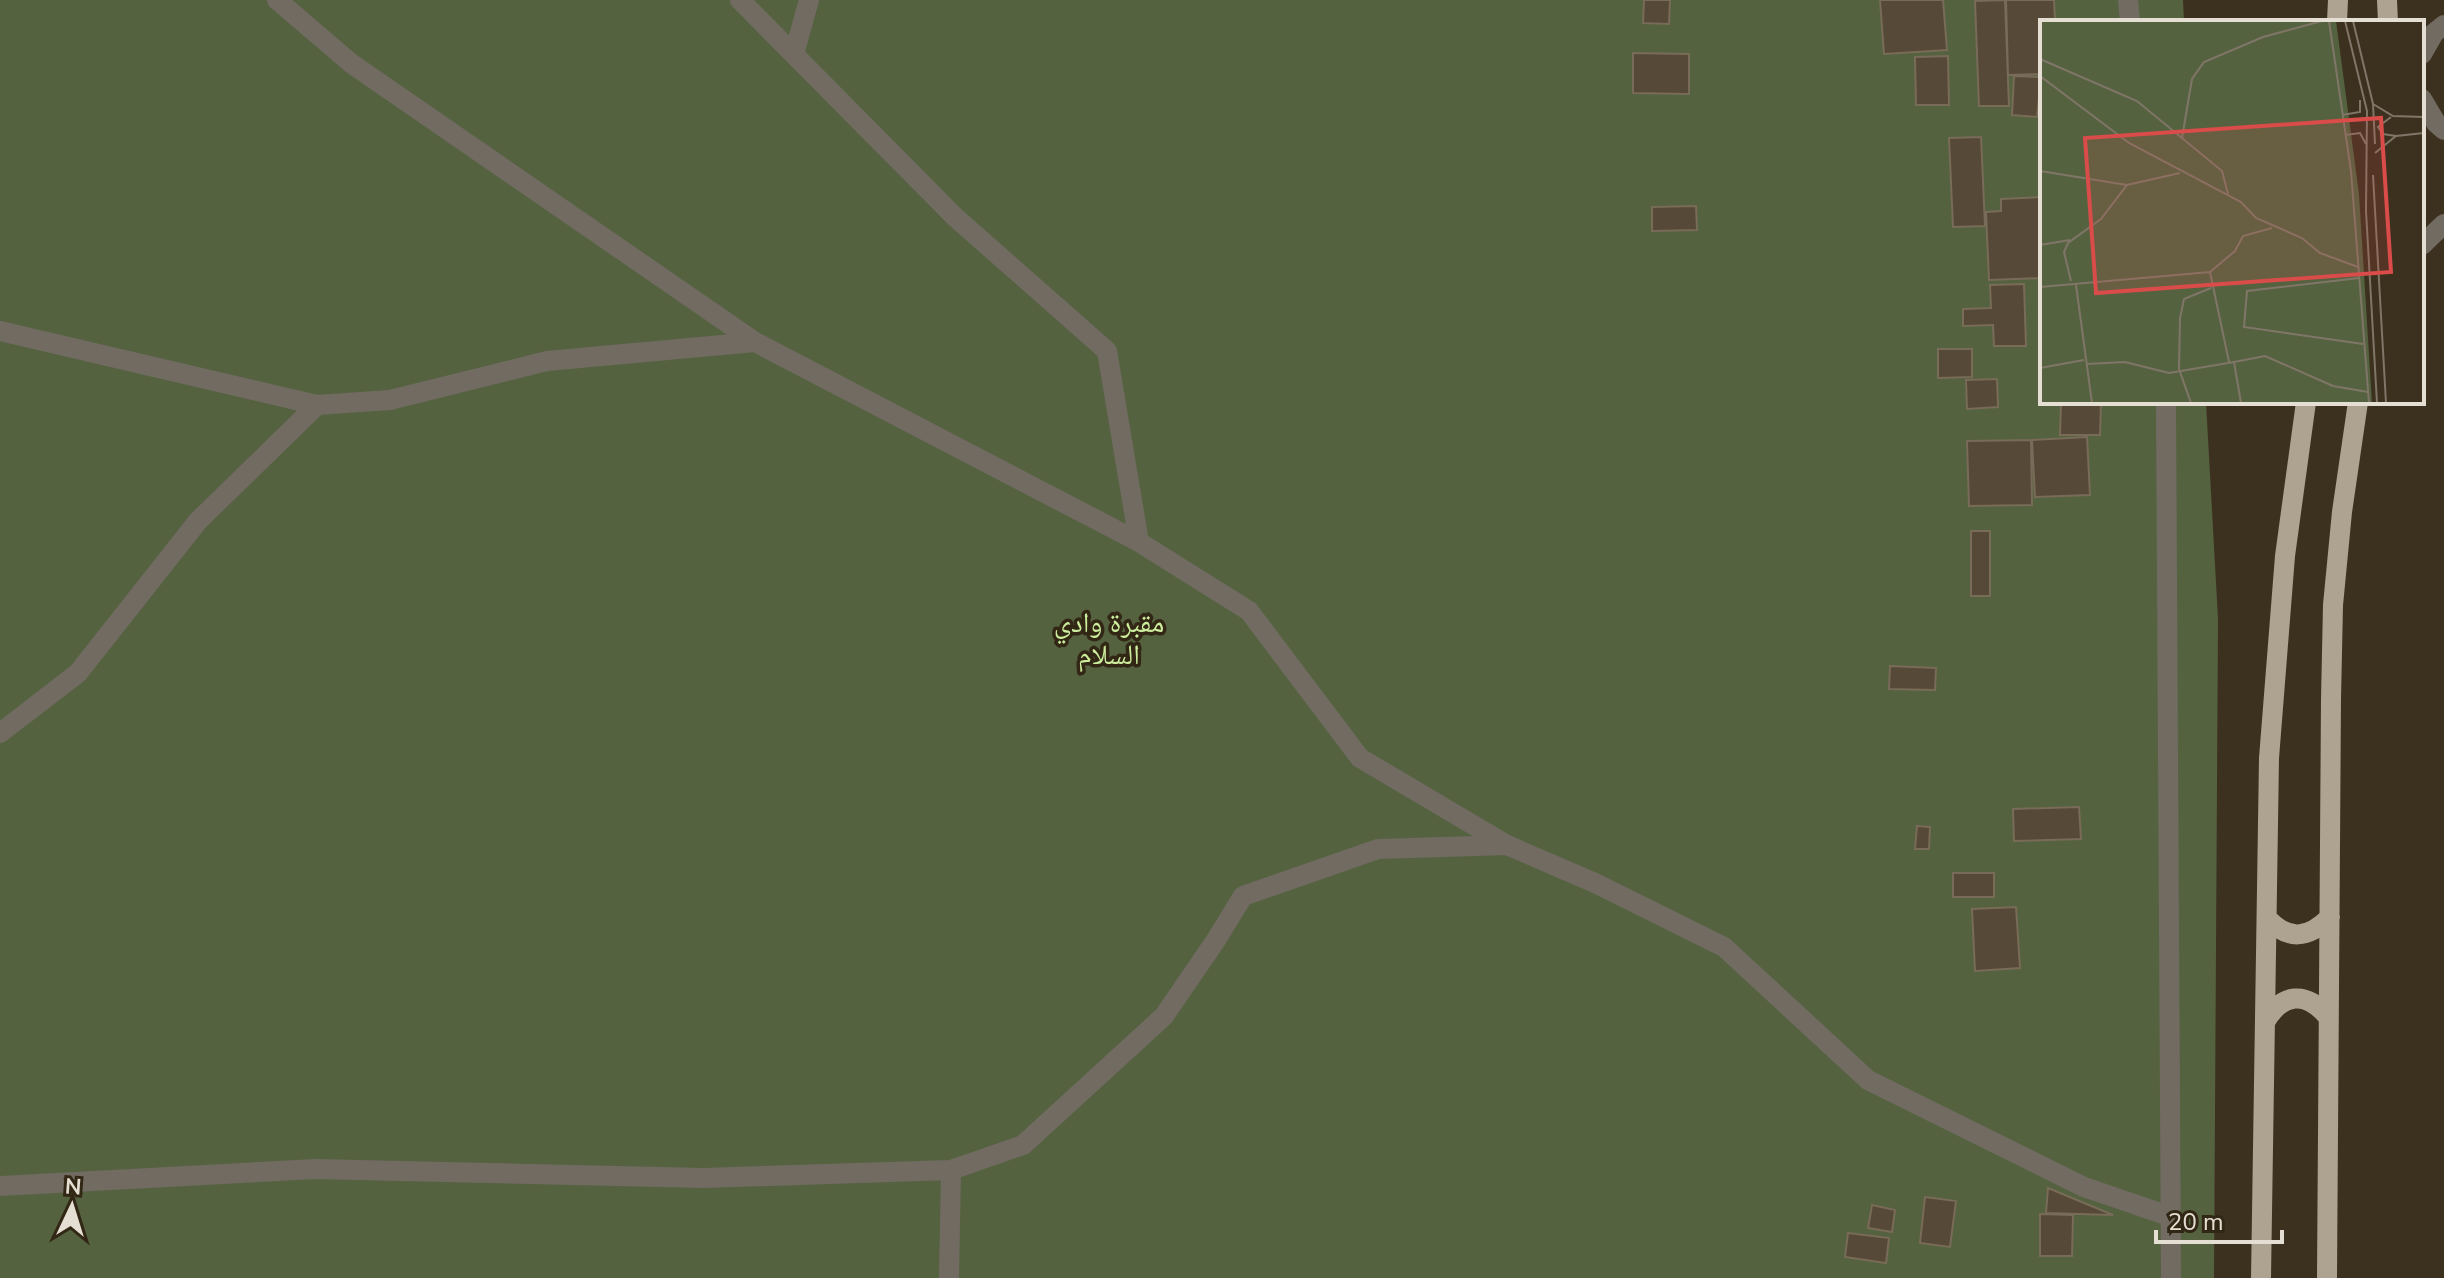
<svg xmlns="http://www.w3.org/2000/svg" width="2444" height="1278" font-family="'Nunito Sans','Noto Naskh Arabic',sans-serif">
  <rect width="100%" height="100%" fill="#3c311f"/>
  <path fill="#556240" d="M0,0h2183l1,22h-142v380h164l12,217 -4,659h-2214z"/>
  <path fill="#564937" stroke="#786b58" stroke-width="2" d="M1644,0h26l-1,24 -26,-1z
    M1880,0h63l4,50 -63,4z
    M2005,0l4,106h-30l-4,-105z
    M2006,0h48l1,22h-13v52l-34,1z
    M1633,53l56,1v40l-56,-1z
    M1948,56l1,49h-33l-1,-48z
    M2014,76l27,1 -4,40 -25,-2z
    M1981,137l4,89 -32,1 -4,-89z
    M2042,197v81l-53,2 -3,-68 15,-1v-12z
    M1696,206l1,24 -45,1v-24z
    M2024,284l2,62h-32l-1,-21 -30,1v-17l28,-1 -1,-23z
    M1938,349h34v28l-34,1z
    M1997,379l1,28 -31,2 -1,-29z
    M2061,402h40l-1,33h-40z
    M2087,437l3,58 -55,2 -3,-57z
    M2031,440l1,65 -63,1 -2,-65z
    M1971,531h19v65h-19z
    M1890,666l46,2 -1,22 -46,-1z
    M2079,807l2,32 -67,2 -1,-32z
    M1917,826l13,1 -1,22h-14z
    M1953,873h41v24h-41z
    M2016,907l4,61 -45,3 -3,-62z
    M2048,1188l65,27 -67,-2z
    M1925,1197l31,4 -6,46 -30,-4z
    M1872,1205l23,5 -3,22 -24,-4z
    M2040,1214l33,1 -1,41h-32z
    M1848,1233l41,5 -3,25 -41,-6z"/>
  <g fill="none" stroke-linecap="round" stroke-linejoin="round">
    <path stroke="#716b62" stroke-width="20" d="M277,0l75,64 403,278 384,200 110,69 111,147 147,87 88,38 129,64 144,133 216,107 88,30
      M740,0l215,217 152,134 32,191
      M2128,0l2,22
      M794,54l15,-54
      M2422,54l12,-21 10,-8
      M2422,99l14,24 8,7
      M2422,245l22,-21
      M0,331l317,74
      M2166,402l5,876
      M0,733l78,-60 120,-152 119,-116 73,-5 157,-39 208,-19
      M0,1186l315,-17 389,9 247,-8 72,-25 141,-129 52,-76 27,-44 135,-47 129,-4
      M949,1278l2,-108"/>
    <path stroke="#aea290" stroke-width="20" d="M2387,0l1,22
      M2337,22l1,-22
      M2267,918c21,23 41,21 63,-1
      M2265,1022c17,-29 41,-32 63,-5
      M2261,1278l8,-520 16,-202 21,-154
      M2327,1278l4,-579 2,-94 9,-93 16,-110"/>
  </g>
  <g text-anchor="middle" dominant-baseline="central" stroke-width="7" stroke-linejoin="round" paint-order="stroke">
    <g font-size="28" fill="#cced9c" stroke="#322715">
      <text x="1109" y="623">مقبرة وادي<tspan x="1109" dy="32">السلام</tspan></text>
    </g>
  </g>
  <g transform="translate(2040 20)">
    <rect width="384" height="384" fill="#3c311f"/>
    <path d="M0,1h296l23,173 13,209h-332z" fill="#556240"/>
    <path fill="none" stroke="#807667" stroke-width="2" d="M289,1l22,150 18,232M305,1l22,90 -1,100 11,192M313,1l20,83 2,40M0,39l97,42 85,70 6,23M0,56l89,67 112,59 15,16 46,20 18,15 38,14M333,84l20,12 31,1M302,95l18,-3v-12M351,97l-13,10 5,7 13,2M305,115l15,-2 6,11M142,118l10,-59 12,-17 59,-25 59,-16M335,133l21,-17 28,-3M0,151l87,14M333,155l13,228M0,225l30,-5M170,252l19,90M319,258l-112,13 -3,36 119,17M31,261l-7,-29 4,-9 33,-24 26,-34 53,-12M36,265l16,118M0,267l170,-15 25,-21 8,-15 29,-8M46,344l39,-2 44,11 65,-11M0,348l44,-8M151,383l-12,-34 1,-51 4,-19 27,-11M201,383l-7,-41 31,-6 68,30 35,6"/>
    <path fill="#d94c4a" fill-opacity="0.15" stroke="#d94c4a" stroke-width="4" d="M341,98l10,154 -295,21 -11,-155z"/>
    <rect width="384" height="384" fill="none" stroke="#e5ded3" stroke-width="4"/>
  </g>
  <g transform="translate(72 1206) rotate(4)" stroke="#322715" stroke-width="6" paint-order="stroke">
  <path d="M0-6L14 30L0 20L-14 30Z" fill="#e5ded3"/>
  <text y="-12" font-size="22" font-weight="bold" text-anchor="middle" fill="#e5ded3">N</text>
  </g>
  <path d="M2156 1230v12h126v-12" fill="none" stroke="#e5ded3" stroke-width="4"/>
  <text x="2168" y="1230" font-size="24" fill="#e5ded3" stroke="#322715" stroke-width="6" paint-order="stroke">20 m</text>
</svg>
